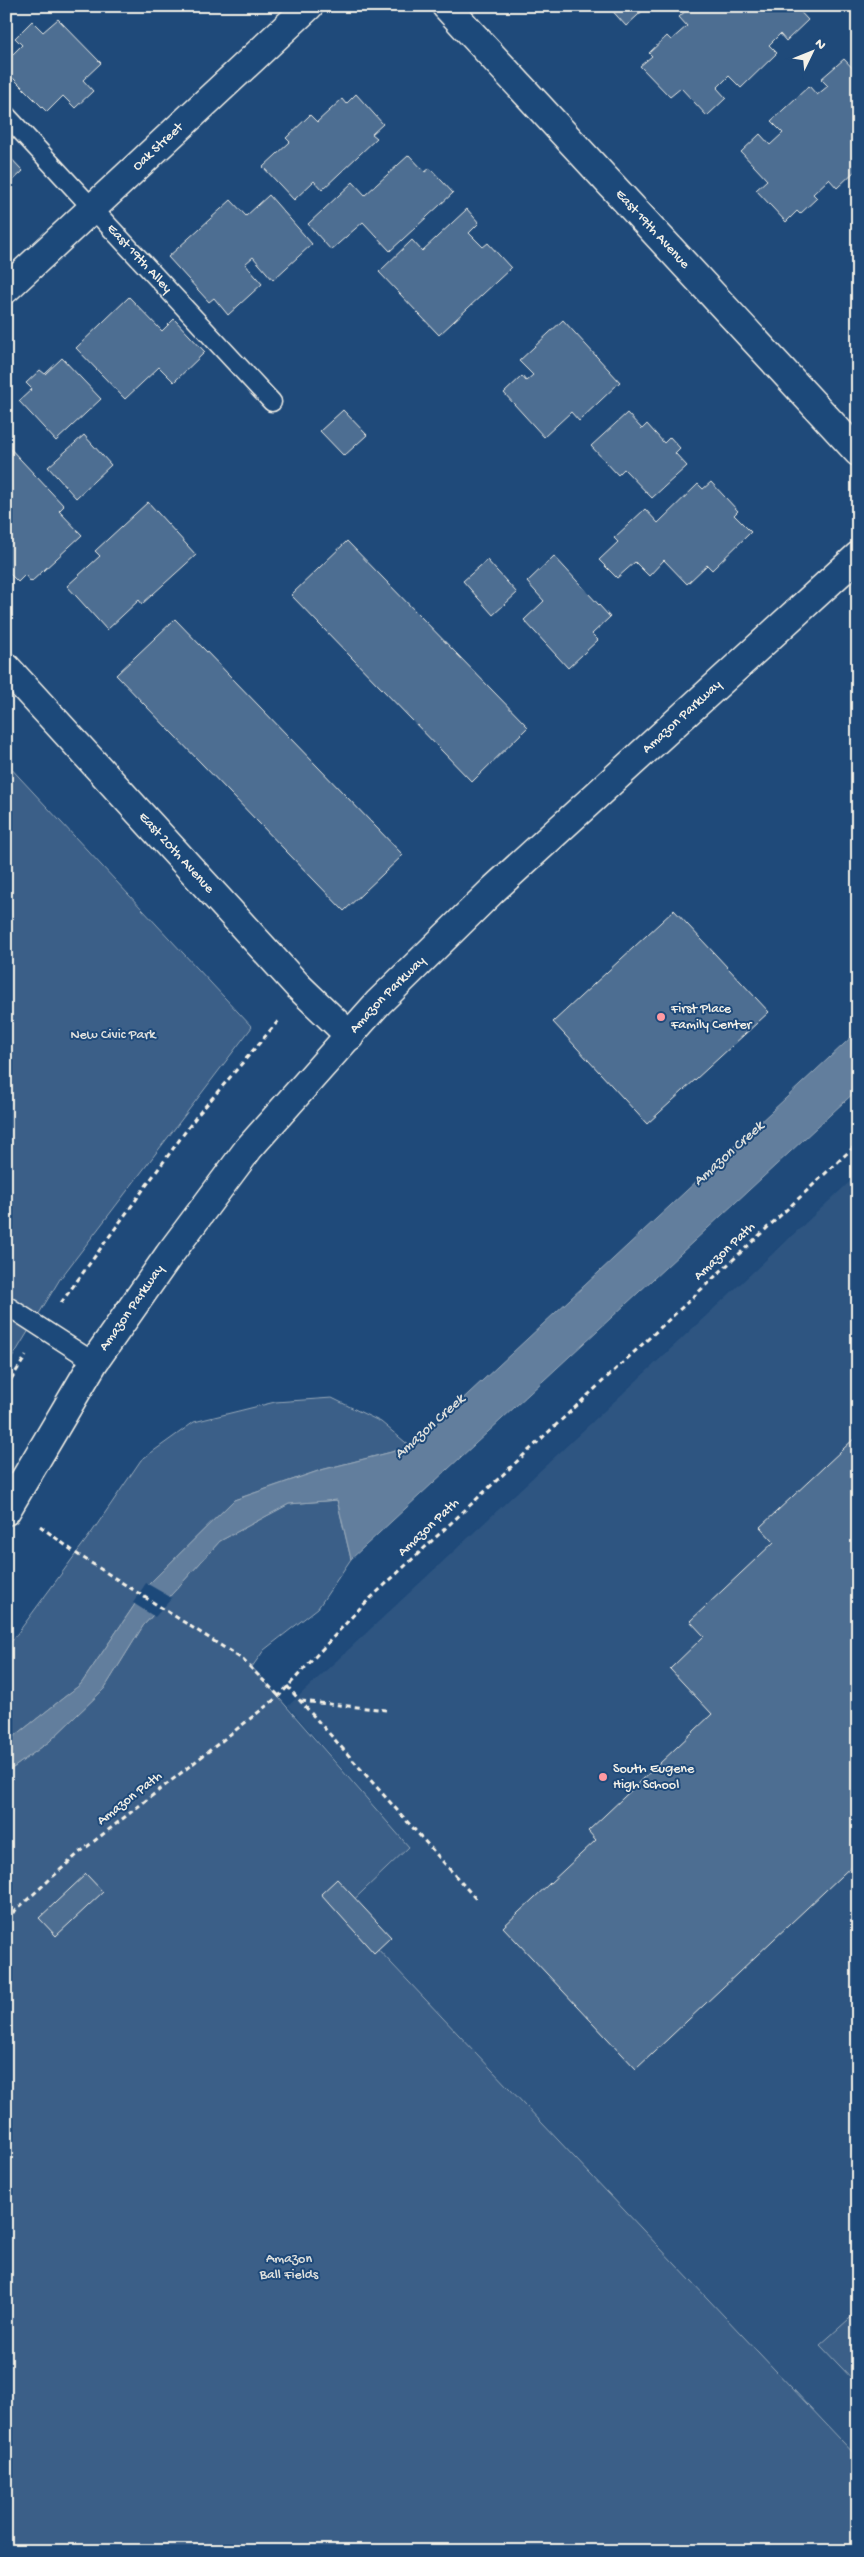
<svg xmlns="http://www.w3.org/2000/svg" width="864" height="2557" font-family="'Gochi Hand',sans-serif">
  <rect width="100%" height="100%" fill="#1f4a7a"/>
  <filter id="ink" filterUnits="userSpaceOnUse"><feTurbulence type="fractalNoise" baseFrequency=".02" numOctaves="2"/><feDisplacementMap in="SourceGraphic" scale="10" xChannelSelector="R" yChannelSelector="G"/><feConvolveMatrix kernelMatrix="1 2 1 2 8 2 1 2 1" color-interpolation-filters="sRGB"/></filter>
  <g filter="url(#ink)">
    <path fill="#2d5581" d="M858,1174v1284l-516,-547 67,-64 -121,-141z"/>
    <path fill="#3a5f88" stroke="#97a8b8" d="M6,763l246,264 -192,252 -54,89z
      M332,1398l49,24 30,25 -90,23 -87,30 -86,85 -67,99 -75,59v-94l86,-117 49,-72 53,-38 81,-20z
      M337,1500l14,59 -33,49 -54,42 -12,17 157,180 -67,64 516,547v93h-852v-778l44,-32 54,-52 39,-63 77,-85 69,-37z
      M858,2311v74l-38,-40z"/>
    <path fill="#627e9d" stroke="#9cacbb" d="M858,1031v58l-507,470 -14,-59 -48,4 -69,37 -77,85 -39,63 -54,52 -44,32v-30l75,-59 67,-99 86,-85 87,-30 90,-23z"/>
    <path fill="#1f4a7a" d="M146,1583l26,15 -17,19 -22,-14z"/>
    <path fill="#4d6e92" stroke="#f4f1e8" d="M608,6h40l-22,20z
      M691,6h104l13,14 -22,21 -6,-7 -11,11 8,8 -36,35 -12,-12 -12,12 9,10 -19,18 -26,-28 -11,9 -30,-31 12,-10 -3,-3 18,-17 4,4 16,-14 -8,-9z
      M58,19l43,44 -18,17 10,11 -18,17 -12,-12 -16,16 -41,-41v-10l16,-16 -7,-7 17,-17 11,11z
      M844,59l14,15v94l-21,20 -8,-9 -16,15 4,4 -17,16 -3,-3 -11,11 -30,-32 11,-10 -26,-28 19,-18 10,11 13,-12 -12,-12 38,-35 8,9 11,-9 -7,-7z
      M356,94l27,30 -11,10 5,4 -55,52 -8,-9 -20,19 -31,-33 27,-25 -4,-4 24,-23 7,7 25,-23 4,5z
      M6,153l17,18 -17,16z
      M409,155l16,17 5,-4 23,25 -63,58 -27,-29 -32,28 -23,-26 45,-42 12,13z
      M269,195l43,49 -39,36 -20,-23 -8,7 17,20 -34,31 -14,-17 -5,4 -41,-45 63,-57 15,16z
      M467,209l12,14 -10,10 14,14 5,-4 23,25 -72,67 -60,-63 33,-32 10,11z
      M129,297l33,34 12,-12 31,33 -31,30 -15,-15 -34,32 -49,-51z
      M563,320l57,62 -41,39 -8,-9 -27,25 -40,-44 18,-17 4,5 7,-6 -14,-14z
      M62,358l39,41 -45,42 -37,-40 13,-12 -6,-6 14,-13 5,4z
      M343,410l24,25 -23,21 -24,-25z
      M627,413l15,16 5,-5 17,19 6,-6 10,11 -5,5 12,13 -35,32 -28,-29 -6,6 -27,-29z
      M84,435l27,30 -35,33 -28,-31z
      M6,444l58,62 -5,5 23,24 -51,47 -6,-7 -7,7 -12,-12z
      M711,482l27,29 -4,4 17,17 -39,38 -5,-5 -20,19 -23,-24 -15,16 -14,-14 -18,16 -18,-18 19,-18 -4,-4 31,-29 13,14 40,-39 5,5z
      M148,502l48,53 -54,49 -3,-4 -32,30 -40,-44 33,-30 -5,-5z
      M347,541l181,186 -56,55 -181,-187z
      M554,556l56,61 -18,17 6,6 -30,28 -44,-48 20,-19 -17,-19z
      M487,560l30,33 -24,22 -30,-34z
      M175,619l228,236 -59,56 -228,-236z
      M674,910l95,102 -122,112 -94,-102z
      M858,1435v425l-222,209 -133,-142 93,-87 -8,-9 124,-117 -42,-45 34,-33 -14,-15 84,-79 -14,-15z
      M86,1874l17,18 -47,44 -17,-18z
      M337,1879l54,58 -17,16 -53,-59z"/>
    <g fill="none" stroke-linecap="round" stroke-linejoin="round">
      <g stroke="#f4f1e8" stroke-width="21">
        <g id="service">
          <path id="s1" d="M6,115l266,287"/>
          <path d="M6,1305l88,57"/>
        </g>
      </g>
      <g stroke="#f4f1e8" stroke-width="31">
        <g id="minor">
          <path id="s2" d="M6,289l303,-283"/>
          <path id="s3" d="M6,667l292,319 52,50"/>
        </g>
      </g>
      <g stroke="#f4f1e8" stroke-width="31">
        <g id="secondary">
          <path id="s4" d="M446,6l412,446"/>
          <path id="s5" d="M6,1511l88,-149 75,-107 80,-107 129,-145 116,-114 364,-333"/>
        </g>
      </g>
      <path stroke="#f4f1e8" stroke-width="3" stroke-dasharray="5 4" stroke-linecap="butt" d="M61,1303l135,-186 84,-98
        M6,1387l20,-31
        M40,1526l37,28 165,105 37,37
        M287,1686l189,213
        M301,1701l85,9
        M6,1919l73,-66 200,-157 81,-88 498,-465"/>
      <use href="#service" stroke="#1f4a7a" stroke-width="18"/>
      <use href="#minor" stroke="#1f4a7a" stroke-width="28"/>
      <use href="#secondary" stroke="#1f4a7a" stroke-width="28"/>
    </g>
  </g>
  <g fill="#ff9aa2" stroke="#1f4a7a" stroke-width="2">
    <circle cx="661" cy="1017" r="5"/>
    <circle cx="603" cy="1777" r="5"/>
  </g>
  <g text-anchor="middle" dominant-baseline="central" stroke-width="4" stroke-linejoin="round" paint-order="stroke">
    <g font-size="14" fill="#f4f1e8" stroke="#1f4a7a">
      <text stroke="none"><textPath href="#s2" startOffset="208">Oak Street</textPath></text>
      <text stroke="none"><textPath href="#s4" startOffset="304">East 19th Avenue</textPath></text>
      <text stroke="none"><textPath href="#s1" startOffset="196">East 19th Alley</textPath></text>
      <text stroke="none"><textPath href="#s5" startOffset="1049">Amazon Parkway</textPath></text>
      <text stroke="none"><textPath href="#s3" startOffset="252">East 20th Avenue</textPath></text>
      <text stroke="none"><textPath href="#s5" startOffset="644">Amazon Parkway</textPath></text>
      <text transform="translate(725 1252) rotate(-43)">Amazon Path</text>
      <text stroke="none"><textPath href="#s5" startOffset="239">Amazon Parkway</textPath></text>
      <text transform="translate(429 1528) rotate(-43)">Amazon Path</text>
      <text transform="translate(130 1799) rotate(-38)">Amazon Path</text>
    </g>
    <g font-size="14" fill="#f4f1e8" stroke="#1f4a7a" text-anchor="start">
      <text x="671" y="1009">First Place<tspan x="671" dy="16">Family Center</tspan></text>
      <text x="613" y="1769">South Eugene<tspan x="613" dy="16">High School</tspan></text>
    </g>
    <g font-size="14" fill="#e1e2de" stroke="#1f4a7a">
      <text x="113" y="1035">New Civic Park</text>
      <text x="289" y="2259">Amazon<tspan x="289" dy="16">Ball Fields</tspan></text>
    </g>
    <g font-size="15" font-style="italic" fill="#dee0dd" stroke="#1f4a7a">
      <text transform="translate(729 1154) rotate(-42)">Amazon Creek</text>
      <text transform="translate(430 1427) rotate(-42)">Amazon Creek</text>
    </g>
  </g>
  <rect width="864" height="2557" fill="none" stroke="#1f4a7a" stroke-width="25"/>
  <rect x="12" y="12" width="839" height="2532" fill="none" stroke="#f4f1e8" stroke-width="2" filter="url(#ink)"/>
  <g transform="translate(812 52) rotate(47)" stroke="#1f4a7a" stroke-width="4" paint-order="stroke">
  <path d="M0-4L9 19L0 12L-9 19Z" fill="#f4f1e8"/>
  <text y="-8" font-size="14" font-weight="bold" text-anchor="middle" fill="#f4f1e8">N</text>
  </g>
</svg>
